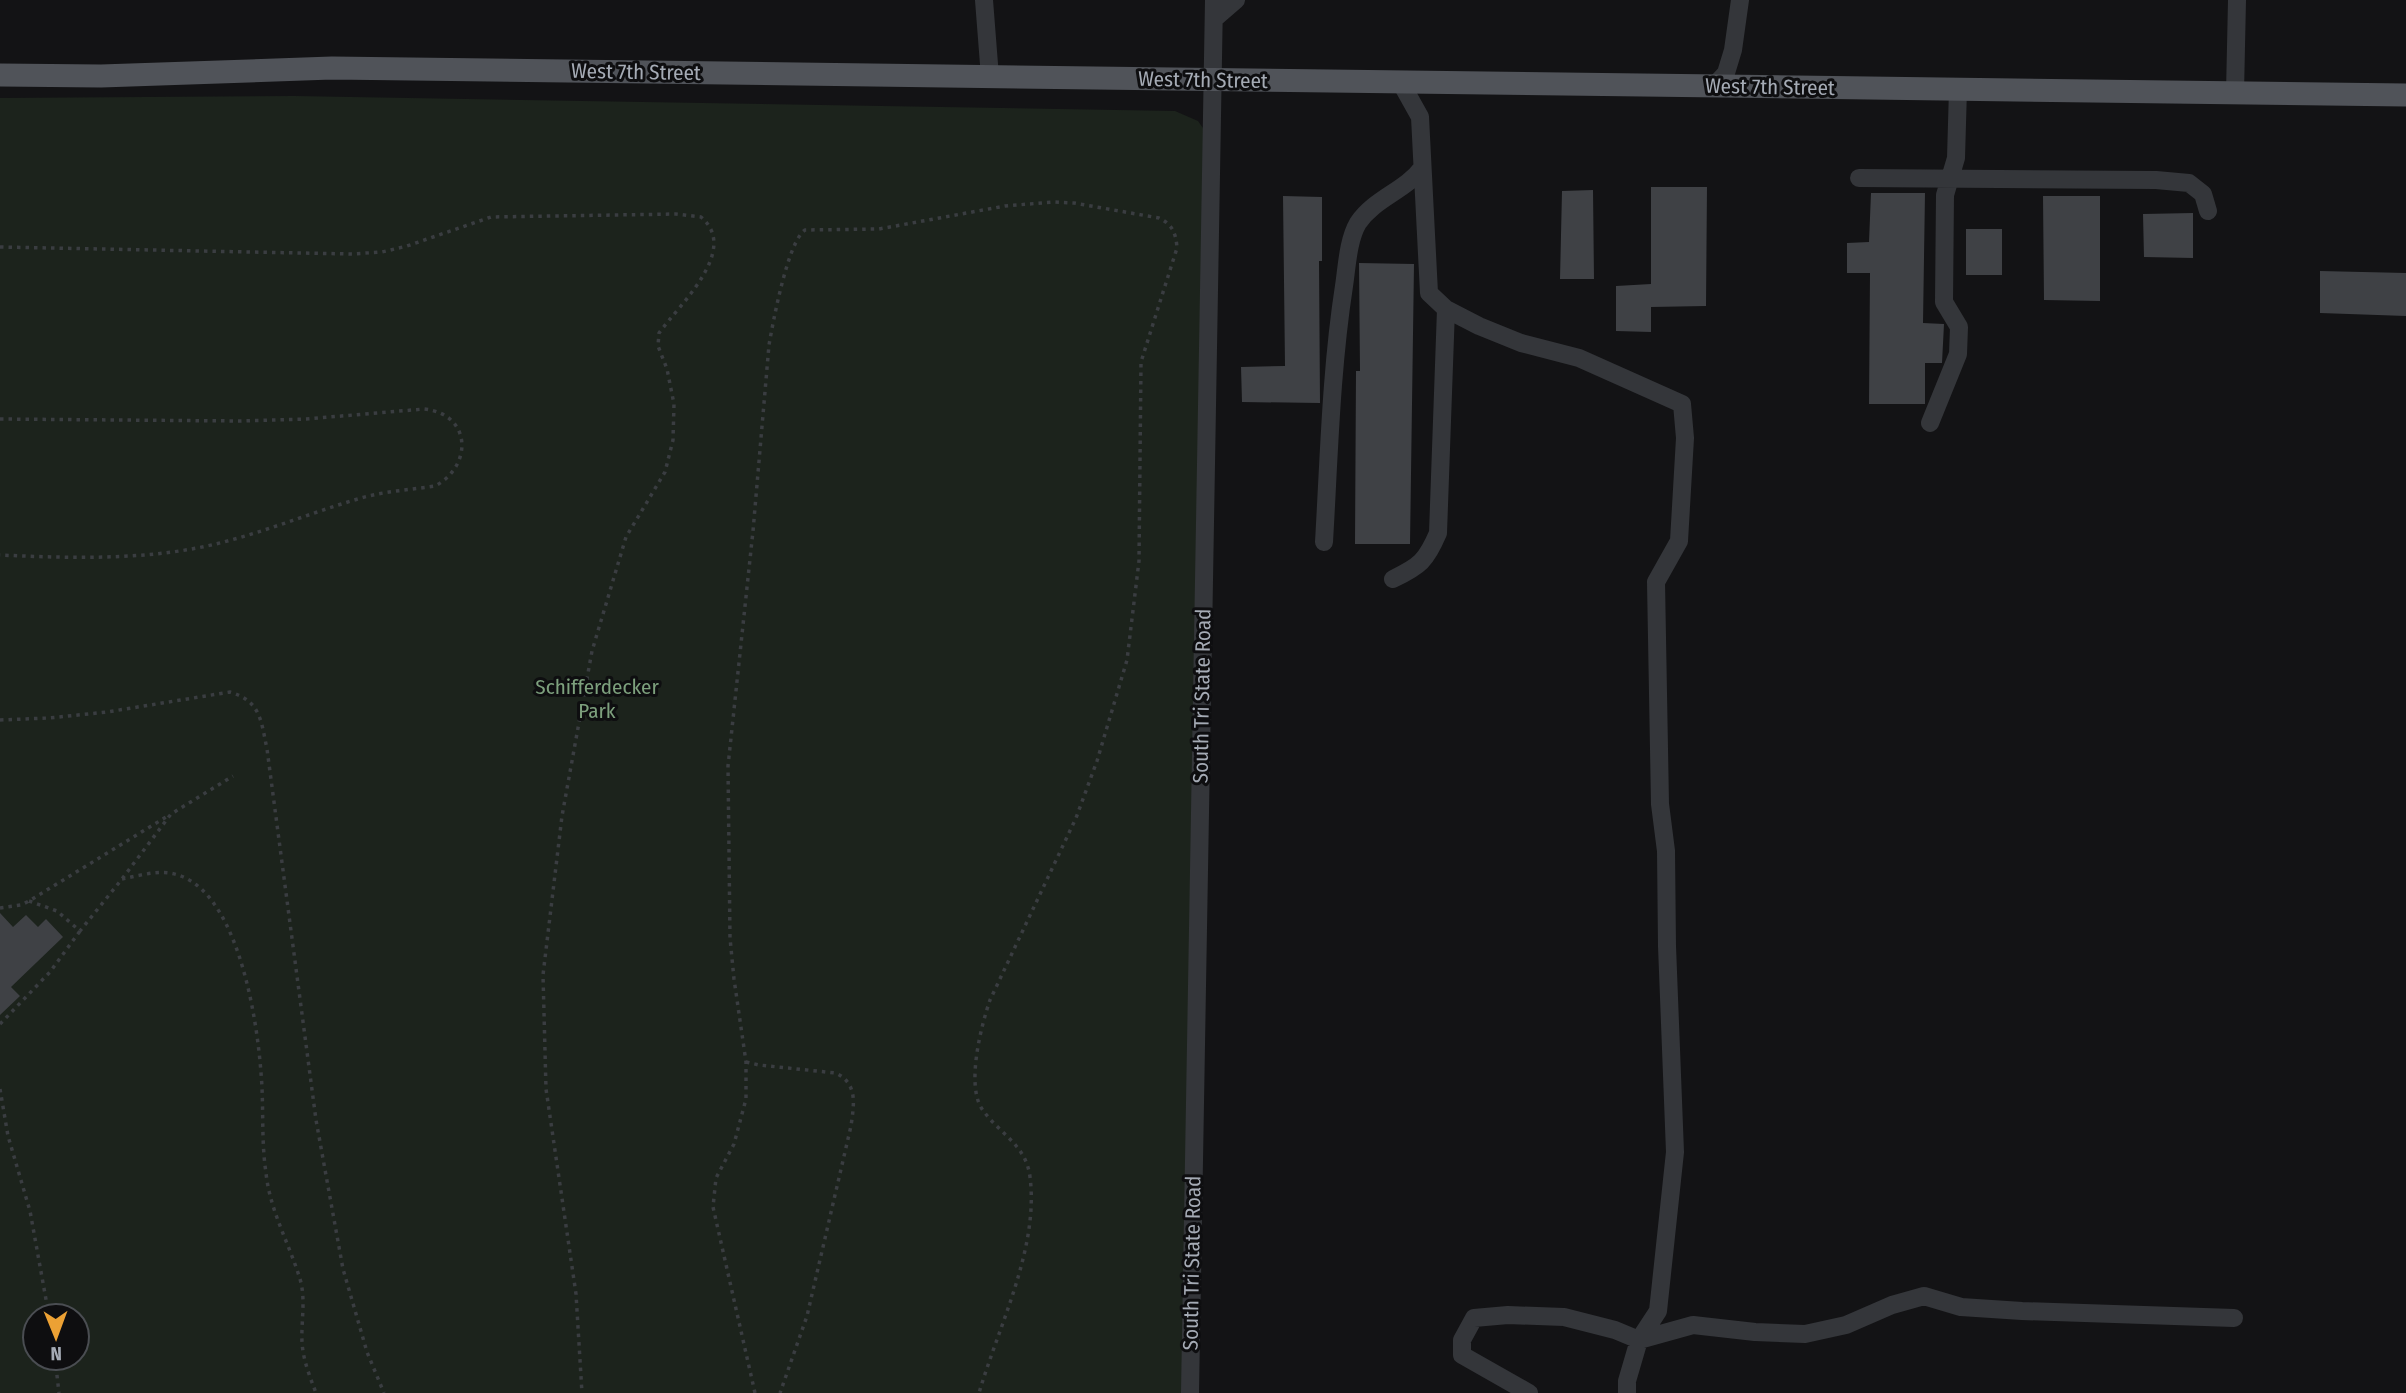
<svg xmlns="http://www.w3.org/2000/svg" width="2406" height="1393" font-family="'Fira Sans Condensed',sans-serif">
  <rect width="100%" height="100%" fill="#131315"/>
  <path fill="#1c231c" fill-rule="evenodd" d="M294,96l881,15 23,10 7,10 -22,1262h-1183v-1295zM35,1316h42v42h-42z"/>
  <path fill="#3f4145" d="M1651,187h56l-1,119 -55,1v25l-35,-1v-45l35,-2z
    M1593,190l1,89h-34l2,-88z
    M1871,193h54l-2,130 21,1 -2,39h-17v41h-56l1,-131h-23v-30l22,-1z
    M1283,196l39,1v64h-3l1,142 -78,-1 -1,-35 44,-1z
    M2043,196h57v105l-56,-1z
    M2193,213v45l-49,-1 -1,-43z
    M1966,229h36v46h-36z
    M1359,263l55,1 -4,280h-55l1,-173h4z
    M2320,271l86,2v43l-86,-3z
    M0,913l13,14 13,-12 12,12 8,-8 17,18 -52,50 9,9 -20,19z"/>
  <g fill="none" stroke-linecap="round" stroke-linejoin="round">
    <path stroke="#3a3d41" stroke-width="3.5" stroke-dasharray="3.5 5" stroke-linecap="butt" d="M0,247l352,7 30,-2 25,-6 84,-29 185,-3 25,3c39,33 -21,87 -42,116l-1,13 9,23 7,35 -1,36 -8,32 -39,65 -34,114 -30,165 -19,159 3,114 30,205 6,99
      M0,419l240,2 66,-2 118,-10c48,5 49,57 11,77 -25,4 -50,5 -74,12 -55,16 -107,39 -164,50 -63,12 -132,10 -197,7
      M0,720l49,-2 58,-6 123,-20c31,9 31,29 37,57l49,371 27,149 24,83 17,41
      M122,879c15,-3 32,-8 47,-6 68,9 88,145 92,200 3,33 0,67 5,100 4,38 23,70 34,106 6,20 1,42 2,63 1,18 8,35 14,51
      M29,901l28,10 23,20 42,-52 49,-65 62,-38
      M0,908l21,-3 8,-4 137,-84
      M0,1024l50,-52 30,-41
      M746,1062l13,3 77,8c22,11 18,31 15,53l-44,190 -27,77
      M0,1089l8,47 22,75 19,105
      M55,1358l4,35
      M755,1393l-42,-186 3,-29 18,-34 12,-45v-37l-12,-83 -4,-41 -2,-172 25,-235 16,-186c4,-23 19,-104 36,-115l74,-1 126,-23 48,-4 21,1 85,15c13,6 17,15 18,30l-36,114 -2,199 -12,99 -30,101 -21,57 -86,182c-9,26 -24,85 -8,109 17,25 44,35 48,68 9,71 -31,148 -51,216"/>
    <path stroke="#34363a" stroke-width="18" d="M984,0l6,77
      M1214,19l22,-19
      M1401,83l19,34 9,176 17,16 33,17 42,17 58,15 103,46 3,34 -6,103 -23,41 4,222 6,47 1,95 8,206 -17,159 -19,29 -12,41v12
      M1713,87l13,-14 7,-23 7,-50
      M2235,93l2,-93
      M1859,178l297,2 33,3 14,11 5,17
      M1930,423l28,-69 1,-27 -15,-25 1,-107 11,-37 2,-69
      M1324,542c5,-85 7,-172 20,-256 3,-20 4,-46 14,-63 17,-25 47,-32 64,-55
      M1393,579c27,-13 33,-18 45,-46l8,-224
      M1190,1393l24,-1393
      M1529,1393l-67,-38v-15l12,-22 34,-3 56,2 51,13 24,10 54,-15 62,7 50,2 41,-9 46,-20 32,-9 37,11 61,4 212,7"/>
    <path stroke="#505359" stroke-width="23" d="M0,75l101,1 231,-8 2074,27"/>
  </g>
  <g text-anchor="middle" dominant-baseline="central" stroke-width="6" stroke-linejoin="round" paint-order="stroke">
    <g font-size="21" fill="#a5abb5" stroke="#0e0e10">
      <text transform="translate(636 72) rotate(1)">West 7th Street</text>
      <text transform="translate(1203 80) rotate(1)">West 7th Street</text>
      <text transform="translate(1770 87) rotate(1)">West 7th Street</text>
      <text transform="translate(1202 696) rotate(-89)">South Tri State Road</text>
      <text transform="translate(1192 1263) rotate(-89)">South Tri State Road</text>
    </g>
    <g font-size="21" fill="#7da07d" stroke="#0e0e10">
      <text x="597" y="687">Schifferdecker<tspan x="597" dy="24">Park</tspan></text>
    </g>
  </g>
  <g transform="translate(56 1337) rotate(179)"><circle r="33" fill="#0e0e10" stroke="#4a4d52" stroke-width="2"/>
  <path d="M0-5L12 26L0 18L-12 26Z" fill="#eca134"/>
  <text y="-10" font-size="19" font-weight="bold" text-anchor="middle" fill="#a5abb5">N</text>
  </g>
</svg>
